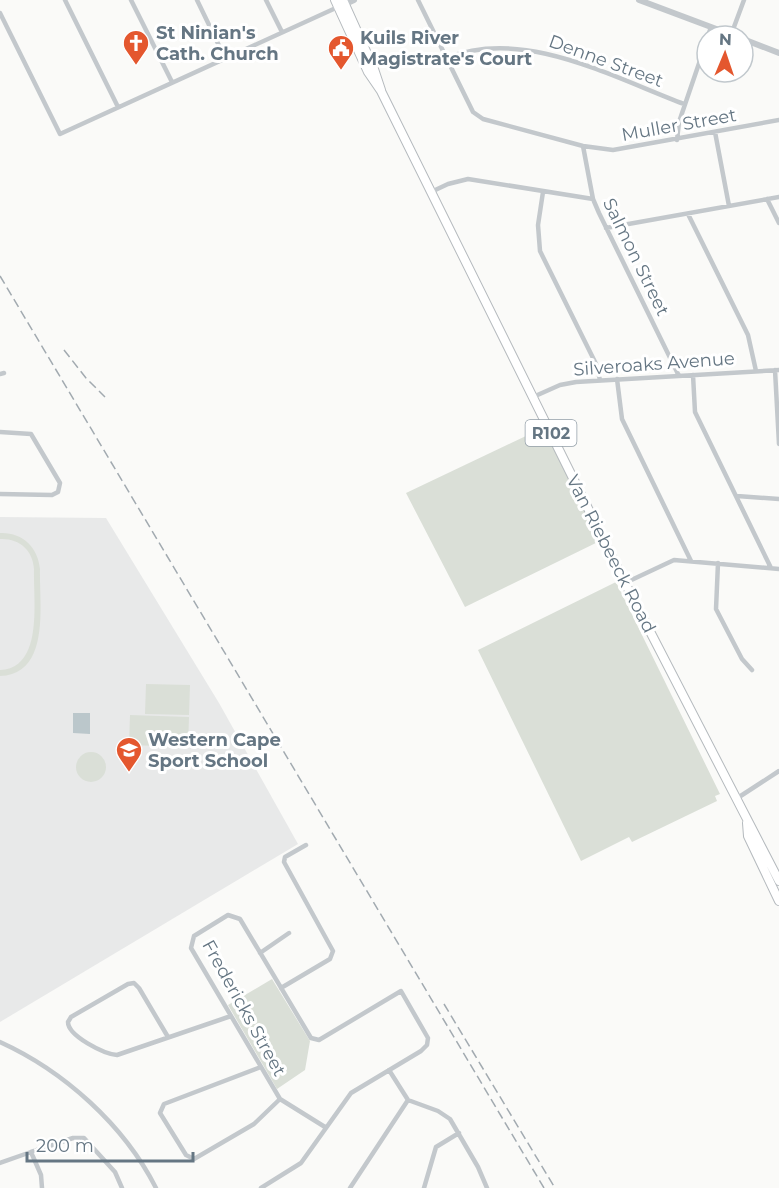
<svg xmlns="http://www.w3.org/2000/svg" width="779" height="1188" font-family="Montserrat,sans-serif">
  <rect width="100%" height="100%" fill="#fafaf8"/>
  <path fill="#e8e9e9" d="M0,517l106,1 113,185 79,141 -298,178z"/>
  <path fill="#dadfd7" d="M547,426l57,113 -139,68 -59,-114z
    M0,533c22,-1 38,14 40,36 -1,35 11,105 -40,107v-6c44,-2 33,-70 34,-101 -1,-19 -15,-31 -34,-30z
    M616,582l104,212 -5,2 2,5 -85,41 -3,-5 -48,24 -103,-211z
    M146,684l44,1 -1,30 -44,-1z
    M130,715l59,2 -1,30 -59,-2z
    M76 767a15 15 0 1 1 30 0a15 15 0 1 1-30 0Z
    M272,979l38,62 -5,29 -28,19 -49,-84z"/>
  <path fill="#bbc7cb" d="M73,713h17v21l-17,-1z"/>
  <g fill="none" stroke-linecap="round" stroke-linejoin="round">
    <g stroke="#b5babe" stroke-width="10">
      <path id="primary" d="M335,0l33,72 13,19 244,492 154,298
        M343,0l31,69 7,21
        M747,823l1,13 31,65"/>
    </g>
    <path stroke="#c3c8cc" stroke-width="4.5" d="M65,0l53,107
      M131,0l41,82
      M197,0l28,58
      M266,0l16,32
      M418,0l55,112 10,7 100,27 30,4 166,-30
      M0,13l60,121 278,-127
      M731,35l13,-35
      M708,36l3,-9
      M447,58c76,-31 165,19 237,46
      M715,132l14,74
      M677,140l2,-18 28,-82
      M583,146l10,53 6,14 80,163
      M431,192l17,-8 20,-5 125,20
      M543,192l-5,33 2,26 56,113 4,16
      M767,199l12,24
      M688,214l60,121 8,36
      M606,228l173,-31
      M775,370l4,74
      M0,374l4,-1
      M693,375l2,37 76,156
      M617,379l5,40 69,142
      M533,397l27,-12 16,-3 203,-12
      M0,432l31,2 29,49 -2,9 -6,3 -52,-1
      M737,496l42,3
      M718,563l-2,46 26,50 10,11
      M625,583l49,-23 105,9
      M736,799l43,-28
      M260,953l29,-20
      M281,988l49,-29 3,-8 -49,-89 1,-5 21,-12
      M168,1037l-29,-49 -5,-5 -6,1 -57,33 -3,5c0,14 36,32 49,33l114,-39
      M0,1042c64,29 124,83 156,146
      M261,1067l-97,37 -4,9 26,42 8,4 60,-35 26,-25
      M389,1070l19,30 30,11 12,8 28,48 9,21
      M31,1152l42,-14h11l31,34 7,16
      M0,1163l31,-11 10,23 1,13
      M261,1188l40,-25 50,-70 70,-42 6,-6 1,-7 -27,-47 -82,49 -8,-2 -71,-119 -12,-4 -34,21 -3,12 89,151 45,28
      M350,1188l58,-88
      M424,1188l12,-41 23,-14"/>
    <path stroke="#c3c8cc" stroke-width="6" d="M639,0l96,36
      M341,6l13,-6
      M743,39l36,14"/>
    <use href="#primary" stroke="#fff" stroke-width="8"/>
    <path stroke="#a2aab0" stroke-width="1.5" stroke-dasharray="9 4.5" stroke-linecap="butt" d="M0,276l544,912
      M64,350l22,28 19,19
      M444,1004l111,184"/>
  </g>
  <defs>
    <g id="church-pin" transform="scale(1.35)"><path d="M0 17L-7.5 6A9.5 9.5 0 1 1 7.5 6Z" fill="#e4572e" stroke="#fff"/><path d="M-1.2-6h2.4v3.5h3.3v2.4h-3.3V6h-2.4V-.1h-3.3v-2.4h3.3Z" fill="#fff"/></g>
    <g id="civic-pin" transform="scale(1.35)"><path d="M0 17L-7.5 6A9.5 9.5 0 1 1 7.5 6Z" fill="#e4572e" stroke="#fff"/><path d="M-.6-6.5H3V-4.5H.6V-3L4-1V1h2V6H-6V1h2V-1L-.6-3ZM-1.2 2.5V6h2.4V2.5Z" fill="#fff"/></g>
    <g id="school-pin" transform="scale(1.35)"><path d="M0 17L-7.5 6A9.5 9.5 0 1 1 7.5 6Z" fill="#e4572e" stroke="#fff"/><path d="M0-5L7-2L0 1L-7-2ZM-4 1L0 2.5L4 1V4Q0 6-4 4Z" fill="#fff"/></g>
  </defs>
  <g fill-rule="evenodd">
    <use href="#church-pin" x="136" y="43"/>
    <use href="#civic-pin" x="341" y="48"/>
    <use href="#school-pin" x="129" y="750"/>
  </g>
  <g text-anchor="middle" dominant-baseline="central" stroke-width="6" stroke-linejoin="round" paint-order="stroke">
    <rect fill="#fff" stroke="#939fa8" stroke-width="1.5" x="525.5" y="420" width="51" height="26" rx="4.5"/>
    <g font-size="16" font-weight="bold" fill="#657683">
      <text x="551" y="433">R102</text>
    </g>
    <g font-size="18" font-weight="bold" fill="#657683" stroke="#fff" text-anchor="start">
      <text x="156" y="33">St Ninian's<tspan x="156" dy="21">Cath. Church</tspan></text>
      <text x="360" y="38">Kuils River<tspan x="360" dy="21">Magistrate's Court</tspan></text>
      <text x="148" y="740">Western Cape<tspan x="148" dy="21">Sport School</tspan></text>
    </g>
    <g font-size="18" fill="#657683" stroke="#fff">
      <text transform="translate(606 61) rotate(20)">Denne Street</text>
      <text transform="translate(679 125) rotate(-10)">Muller Street</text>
      <text transform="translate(636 257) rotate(64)">Salmon Street</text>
      <text transform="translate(654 364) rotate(-4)">Silveroaks Avenue</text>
      <text transform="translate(611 554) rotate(63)">Van Riebeeck Road</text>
      <text transform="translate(244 1008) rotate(61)">Fredericks Street</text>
    </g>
  </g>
  <g transform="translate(725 54) rotate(2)"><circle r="28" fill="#ffffff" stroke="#c1c8cd" stroke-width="1.5"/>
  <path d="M0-4.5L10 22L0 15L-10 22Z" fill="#e4572e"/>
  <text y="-9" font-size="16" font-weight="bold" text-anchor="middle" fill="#657683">N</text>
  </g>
  <path d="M27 1152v9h166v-9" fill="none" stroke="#657683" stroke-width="3"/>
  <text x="36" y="1152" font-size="18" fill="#657683" stroke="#ffffff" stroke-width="4.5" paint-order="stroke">200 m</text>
</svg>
